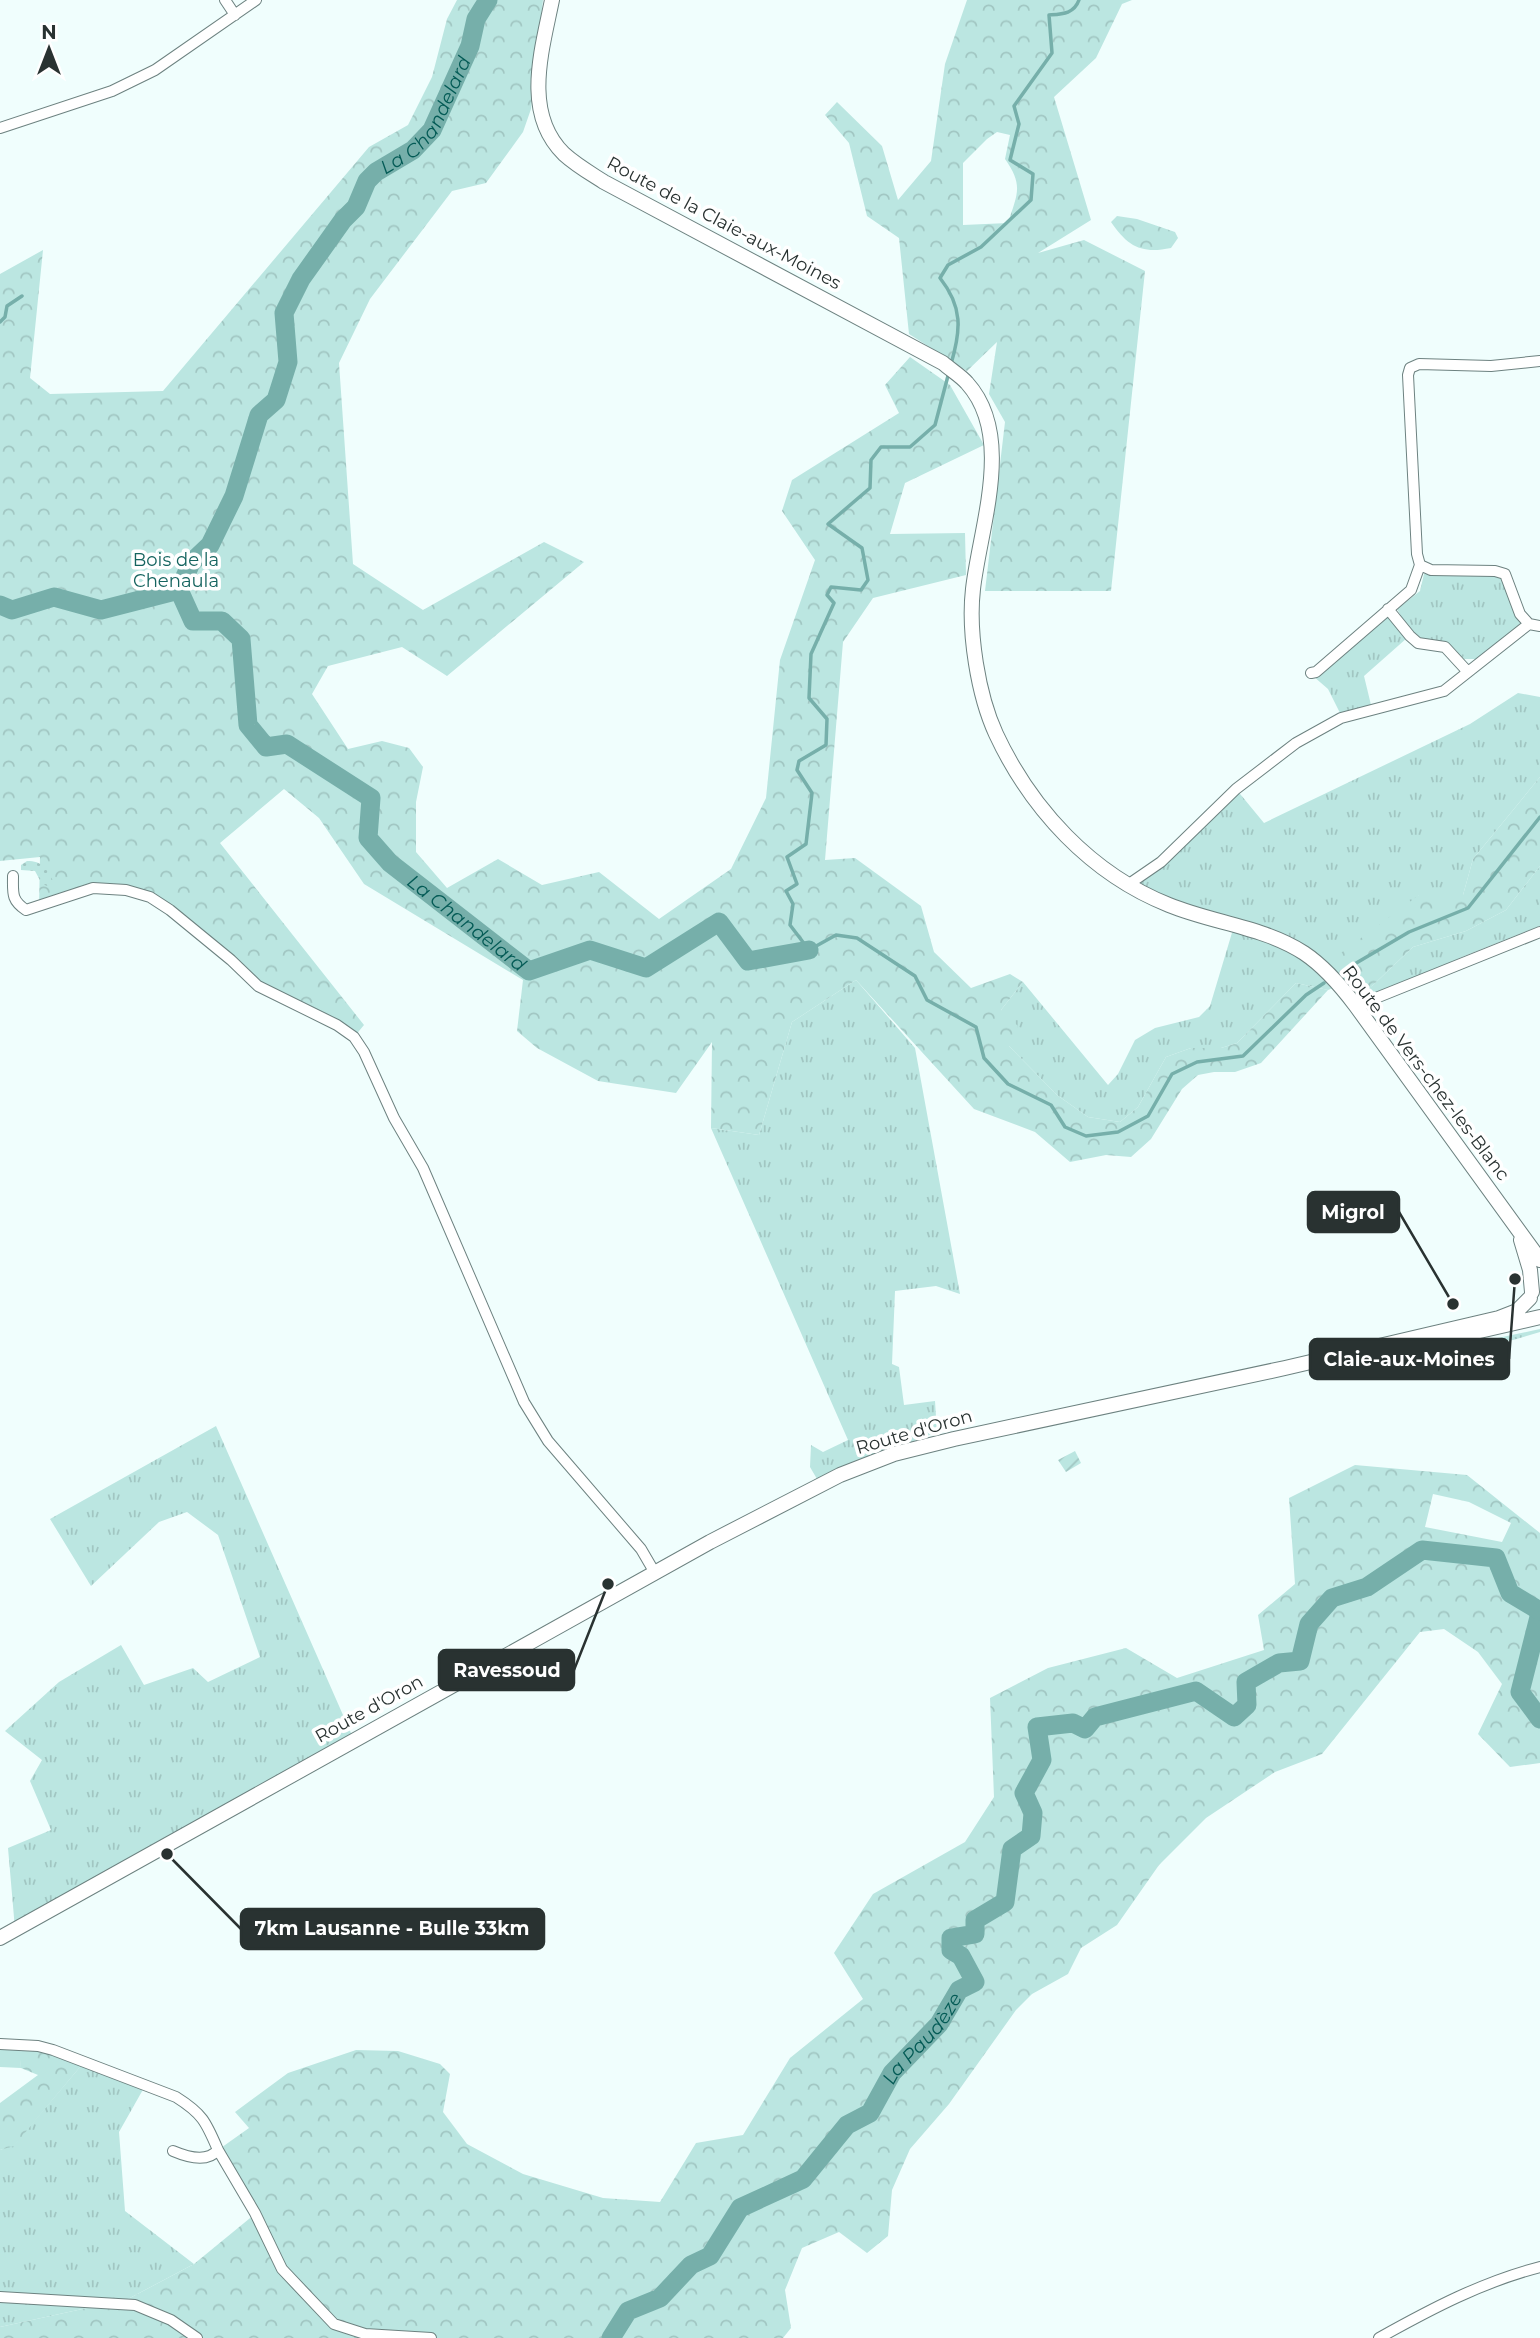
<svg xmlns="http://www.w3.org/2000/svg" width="1540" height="2338" font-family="Montserrat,sans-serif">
  <defs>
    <pattern id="grass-tufts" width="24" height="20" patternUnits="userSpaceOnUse" patternTransform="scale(1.75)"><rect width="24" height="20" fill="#bbe6e1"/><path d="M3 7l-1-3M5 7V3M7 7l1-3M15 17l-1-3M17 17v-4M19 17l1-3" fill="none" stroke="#a1c6c2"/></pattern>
    <pattern id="forest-crowns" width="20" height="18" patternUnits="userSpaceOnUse" patternTransform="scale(1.75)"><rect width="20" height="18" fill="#bbe6e1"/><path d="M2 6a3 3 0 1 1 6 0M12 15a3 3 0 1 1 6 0" fill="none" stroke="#a1c6c2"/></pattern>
    <pattern id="park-dots" width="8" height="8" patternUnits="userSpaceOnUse" patternTransform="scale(1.75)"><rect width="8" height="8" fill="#bbe6e1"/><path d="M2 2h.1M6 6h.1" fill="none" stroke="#a1c6c2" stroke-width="1.8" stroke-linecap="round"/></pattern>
    <pattern id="garden-furrows" width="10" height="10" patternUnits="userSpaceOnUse" patternTransform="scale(1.75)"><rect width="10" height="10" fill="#bbe6e1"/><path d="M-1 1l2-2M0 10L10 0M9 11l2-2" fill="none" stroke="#a1c6c2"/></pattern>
  </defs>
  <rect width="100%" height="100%" fill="#f0fefd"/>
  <path fill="url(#grass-tufts)" d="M1424,574l74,2 9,7 14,43 -43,33h-14l-16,-15 -25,-5 -14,-9 -12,-21 23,-18z
    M1389,615l18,23 -43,38 7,29 -30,10 -13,-26 -15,-13z
    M1518,693l22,4v80l-67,82 -10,36h-44l-48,92 42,-40 53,-16 40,-21 34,-44v60l-78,31 -106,49 -16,-21 -12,5 -32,-7 -59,60 -16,5h-30l-25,9 -28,50 -18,15 -32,-5 -31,-22 -48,-49 -8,-36 22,-28 85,103 10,-11 17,-34 20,-12 44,-11 11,-11 24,-80 -105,-42 107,-95 28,34 206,-99z
    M856,980l59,68 45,246 -24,-8 -41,5 -3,73 7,3 5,38 31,-4 2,31 -120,47 -7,-12 1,-22 12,7 25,-12 -137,-312 48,7 33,-113z
    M1540,1329v3l-27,8 -61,7 -3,-2 44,-6z
    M216,1426l138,314 -339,189 -7,-81 43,-18 -21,-49 12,-21 -37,-29 54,-49 62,-37 23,40 49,-17 15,14 52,-25 -42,-122 -31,-23 -28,10 -68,64 -41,-67z
    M0,2044l38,2 -18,6 1,16 -21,-1z
    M85,2061l60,25 -26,46 6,79 69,53 -66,35 -128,28v-177l14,-5z"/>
  <path fill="url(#forest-crowns)" fill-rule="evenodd" d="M457,0h86l-12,109 -8,23 -37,51 -34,8 -82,108 -31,64 14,201 70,46 121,-68 40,20 -137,114 -45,-29 -74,19 -16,28 36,55 34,-8 27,7 14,19 -7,35v50l31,36 51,-29 44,26 57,-13 60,47 72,-50 35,-71 14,-138 35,-100 -33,-49 10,-31 107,-67 -14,-28 25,-28 40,28 34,60 -79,38 -15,51 75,-1 1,42 -93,23 -30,44 -18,218 30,-2 66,48 13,46 37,36 39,-14 13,8 -22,28 17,16 -9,20 48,49 31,22 32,5 18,-15 28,-50 25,-9h30l16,-5 59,-60 32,7 -67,73 -26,9h-21l-16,3 -16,14 -31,50 -20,18 -25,-2 -36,7 -35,-30 -61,-23 -118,-129 -64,42 -33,113 -48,-7 1,-86 -36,51 -78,-12 -61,-33 -20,-17 6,-51 -159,-96 -45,-66 -35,-29 -64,54 144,182 -10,12 -96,-51 -108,-89 -57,-9 -54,19 1,-50 -40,4v-587l43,-24 -13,128 20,16 113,-3 206,-244 39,-22 24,-48 15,-58z
    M967,0h165l-10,4 -26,54 -42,39 37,123 -53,33 46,-13 61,31 -34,320h-126l20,-169 -16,-28 8,-52 -30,29 -58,-37 -10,-96 -32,-22 -18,-73 -24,-28 12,-13 45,44 16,54 33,-39 14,-97zM997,132l13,3 -5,24c19,27 12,35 3,64l-45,2v-62l24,-24z
    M1117,216l20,3 38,13 3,6 -7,10c-29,6 -43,-1 -60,-26z
    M1540,777v89l-34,44 -40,21 -53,16 -42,40 -31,-2 -18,-18 97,-72h44l10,-36z
    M1355,1465l112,10 73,58v230l-30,4 -32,-33 24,-50 -24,-32 -34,-23 -24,3 -98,122 -47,18 -69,46 -47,47 -42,60 -36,23 -13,26 -36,20 -16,16 -67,94 -39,45 -18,41 -4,46 -21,17 -28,-21 -37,16 -17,42 6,38 -8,10h-783v-11l128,-28 66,-35 61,-50 -37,-64 31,-22 -14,-16 53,-39 68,-23 42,1 42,13 10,10 -7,38 24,32 56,30 80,24 57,4 36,-59 47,-8 47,-77 73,-59 -29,-46 39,-59 92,-52 29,-45 -4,-99 58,-30 78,-20 51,30 87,-28 -6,-35 37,-31 -6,-86zM1433,1494l36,8 42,21 -8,17 -1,2 -77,-15z
    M38,2046l47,15 -71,85 -14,4v-47l38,-28 -17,-7 -2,-16z"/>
  <path fill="url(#park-dots)" d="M27,861c15,0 20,7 26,20l-3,6 -8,-3 -7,-13 -14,-1v-5z"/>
  <path fill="url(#garden-furrows)" d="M1075,1451l6,12 -15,9 -8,-12z"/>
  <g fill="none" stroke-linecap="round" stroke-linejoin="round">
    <path stroke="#76afaa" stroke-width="3.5" d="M0,322l5,-5 2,-11 15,-10
      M951,364c10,-34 12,-57 -11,-86l8,-13 33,-18 50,-47 2,-26 -23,-14 9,-36 -5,-18 38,-53 -3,-38c13,-1 25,-1 30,-15
      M949,372l-14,53 -25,22h-29l-10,13 -1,28 -42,36 34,24 6,32 -7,10 -30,-3 -4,8 7,8 -23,51 -2,44 18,21 -1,26 -27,16 -2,9 15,23 -6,51 -19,13 10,27 -11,7 7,13 -3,21 19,25 27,-15 21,3 58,38 12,24 49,27 8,31 24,26 43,21 14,22 21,9 32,-4 30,-16 24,-42 25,-12 46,-6 63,-61 18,-12
      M1341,972l68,-40 59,-24 72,-91"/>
    <g stroke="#76afaa" stroke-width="19">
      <path id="s1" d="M179,590l12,-27 19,-18 24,-49 25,-81 17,-15 12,-38 -4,-49 17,-34 42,-59 13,-13 11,-26 9,-9 37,-22 19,-20 38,-84 6,-27 12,-19"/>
      <path id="s2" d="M0,605l12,5 42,-13 47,13 78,-20 14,31h29l19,18 7,86 18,22 21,-3 84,54 -3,40 22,25 139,108 61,-21 56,18 73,-46 29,39 61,-11"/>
      <path d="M1540,1613l-20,79 20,27"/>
      <path id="s3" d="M611,2338l17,-27 32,-13 31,-33 19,-9 30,-48 63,-29 44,-54 23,-12 22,-40 47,-49 20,-34 16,-8 -14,-26 -10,-6v-12l24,-4v-14l30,-18 7,-53 19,-13 2,-23 -9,-20 18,-33 -5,-33 36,-4 12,6 10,-12 101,-26 38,26 13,-12 -1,-23 33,-19 21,-2 9,-37 23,-26 35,-11 55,-37 74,8 14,35 30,18"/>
    </g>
    <g stroke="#6d8280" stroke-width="12">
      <path id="street" d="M225,0l10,15
        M0,128l112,-37 43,-21 101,-70
        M1540,361l-49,5 -72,-2 -9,4 -2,7 9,179 3,11 11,5 64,1 10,3 15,40 9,10 11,2
        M1388,609l22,27 8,7 27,4 23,25
        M1311,673l5,-1 95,-82 9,-25
        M13,876c0,17 -2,24 13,34l67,-22 33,2 24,7 20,13 61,50 27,26 79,39 17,12 10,15 30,66 29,50 101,234 24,39 93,108 14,24
        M1129,884l32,-22 75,-73 60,-46 45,-25 103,-27 85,-67
        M1356,1006l184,-74
        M0,2044l38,2 15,4 123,47c27,17 30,25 42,53 -11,13 -31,7 -45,1
        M218,2150l37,63 27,56 52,55 31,10 66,4
        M0,2297l135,8 36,15 26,18
        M1379,2338c52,-29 103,-56 161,-71"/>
    </g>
    <g stroke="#6d8280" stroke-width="16">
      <path id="secondary" d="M552,0c-10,50 -30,113 12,154 12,11 26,19 40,28l339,181c8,7 18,13 24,20 48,53 13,144 6,206 -5,43 5,106 23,145 35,75 95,140 173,171 44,18 95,22 135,48 21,14 37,33 52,53l184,254
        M1521,1240l9,30 2,22
        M1436,1341l104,-24
        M0,1938l710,-396 130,-67 54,-21 60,-15 331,-71 214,-50 18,-7 13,-13"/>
    </g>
    <use href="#street" stroke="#fff" stroke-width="10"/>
    <use href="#secondary" stroke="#fff" stroke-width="14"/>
  </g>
  <g text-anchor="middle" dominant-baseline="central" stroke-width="7" stroke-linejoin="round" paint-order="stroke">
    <g font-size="18" fill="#293231" stroke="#fff">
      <text transform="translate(724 223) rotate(28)">Route de la Claie-aux-Moines</text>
      <text transform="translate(1426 1073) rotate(53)">Route de Vers-chez-les-Blanc</text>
      <text transform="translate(914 1432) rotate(-16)">Route d'Oron</text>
      <text transform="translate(369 1709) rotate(-29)">Route d'Oron</text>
    </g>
    <g font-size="18" fill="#15645f" stroke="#fff">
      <text x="176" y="560">Bois de la<tspan x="176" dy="21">Chenaula</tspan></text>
    </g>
    <g font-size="19" font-style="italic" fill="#045b56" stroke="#fff">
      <text stroke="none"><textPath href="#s1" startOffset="555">La Chandelard</textPath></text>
      <text stroke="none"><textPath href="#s2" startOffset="682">La Chandelard</textPath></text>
      <text stroke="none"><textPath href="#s3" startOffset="446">La Paudèze</textPath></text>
    </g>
  </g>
  <path fill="none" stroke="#293231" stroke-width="2.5" d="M1453 1304L1399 1212M1515 1279L1509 1359M608 1584L574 1670M167 1854L241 1929"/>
  <g fill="#293231" stroke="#fff" stroke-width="2.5">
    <circle cx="1453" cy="1304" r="7"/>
    <circle cx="1515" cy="1279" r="7"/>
    <circle cx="608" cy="1584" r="7"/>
    <circle cx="167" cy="1854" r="7"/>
  </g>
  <g fill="#293231" stroke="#293231" stroke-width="2.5">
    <rect x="1308" y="1192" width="91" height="40" rx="7"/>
    <rect x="1310" y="1339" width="199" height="40" rx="7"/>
    <rect x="439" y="1650" width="135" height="40" rx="7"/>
    <rect x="241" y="1909" width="303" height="40" rx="7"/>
  </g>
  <g font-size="19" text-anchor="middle" font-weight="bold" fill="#fff">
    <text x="1353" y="1219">Migrol</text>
    <text x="1409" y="1366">Claie-aux-Moines</text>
    <text x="507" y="1677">Ravessoud</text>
    <text x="392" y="1935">7km Lausanne - Bulle 33km</text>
  </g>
  <g transform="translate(49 49)" stroke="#ffffff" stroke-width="5" paint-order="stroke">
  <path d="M0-5L12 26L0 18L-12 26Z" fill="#293231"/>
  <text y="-10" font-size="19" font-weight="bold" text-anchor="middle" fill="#293231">N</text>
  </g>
</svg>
